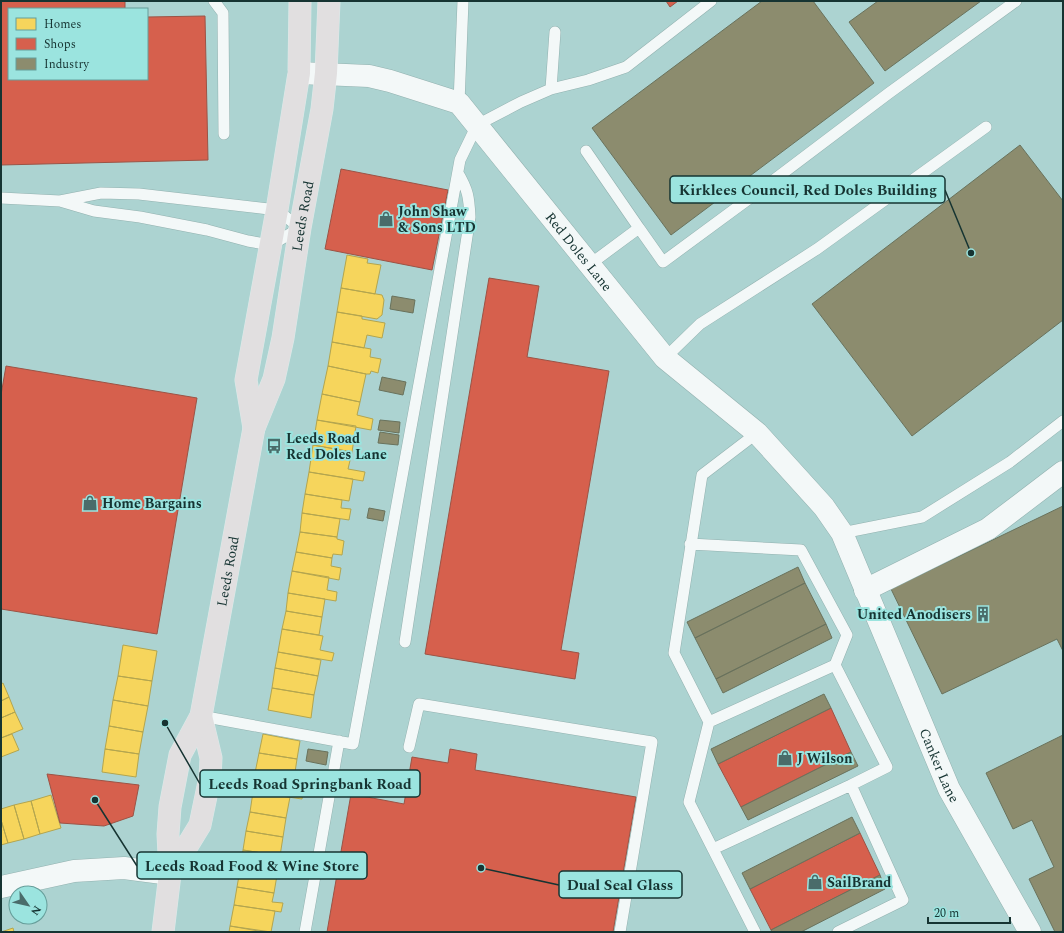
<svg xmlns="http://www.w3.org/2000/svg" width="1064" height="933" font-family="Spectral,serif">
  <rect width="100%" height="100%" fill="#acd3d1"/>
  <path fill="#f6d55c" stroke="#b3a54f" d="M347,255l21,4 -1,4 14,2 -6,29 -34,-6z
    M341,288l41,7 2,5 -2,15 -5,4 -40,-7z
    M337,312l25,4v3l23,4 -3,15 -15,-3 -3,13 -32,-6z
    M332,342l39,7 -1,8 11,2 -3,14 -7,-2 -1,3h-4l-38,-8z
    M328,366l38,8 -6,28 -38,-8z
    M322,394l38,8 -3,13 16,4 -2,11 -54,-10z
    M317,420l39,6 -4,26 -39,-7z
    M313,445l39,7 -4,17 17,3 -2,9 -54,-9z
    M309,472l44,7 -4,22 -44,-7z
    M305,494l37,6 -1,8 10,1 -2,11 -47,-7z
    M302,513l38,6 -3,18 -37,-5z
    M300,532l37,5v2l7,2 -2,14 -9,-1 -1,4 -36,-6z
    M296,552l36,6 -1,8 10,2 -2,12 -47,-9z
    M292,571l37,6 -2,13 10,2 -1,9 -48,-8z
    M288,593l37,6 -3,18 -36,-6z
    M286,611l36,6 -3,18 -37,-6z
    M282,629l41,7 -3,14 14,3 -2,8 -54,-9z
    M123,645l34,6 -5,30 -34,-5z
    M278,652l43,8 -3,16 -43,-8z
    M275,668l43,8 -4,19 -42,-7z
    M118,676l34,5 -4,25 -35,-6z
    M3,683l6,14 -8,4v-17z
    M272,688l42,7 -3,23 -43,-8z
    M9,697l6,15 -14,6v-17z
    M113,700l35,6 -5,26 -34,-6z
    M15,712l8,17 -22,9v-20z
    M109,726l34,6 -4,22 -34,-5z
    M12,734l7,16 -18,7v-19z
    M263,734l37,7 -3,18 -38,-6z
    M105,749l34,5 -3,23 -34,-5z
    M259,753l38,6 -3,20 -39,-6z
    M255,773l39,6 -1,5 11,2 -2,13 -49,-7z
    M253,792l37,5 -4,21 -36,-6z
    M51,795l10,33 -21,6 -9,-33z
    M31,801l9,33 -16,5 -10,-34z
    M14,805l10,34 -16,4 -7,-23v-11z
    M250,812l36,6 -3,19 -37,-6z
    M1,820l7,23 -7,2z
    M246,831l37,6 -3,19 -37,-6z
    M243,850l37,6 -3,19 -37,-5z
    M240,870l37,5 -3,18 -37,-6z
    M237,887l37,6 -2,9 11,1 -2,9 -47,-7z
    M234,905l41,6 -4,21 -41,-6z
    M230,926l34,6h-35z
    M13,928l1,4h-13z"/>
  <path fill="#d6604d" stroke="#9c5345" d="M1,1h124v8h-116v70h138v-62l58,-1 3,144 -207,5z
    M666,1h12l-8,6z
    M341,169l107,21 -16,80 -107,-21z
    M489,278l50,8 -12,71 82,14 -48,279 18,3 -4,26 -150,-25z
    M6,366l191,32 -40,236 -156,-25v-214z
    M831,708l20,44 -110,55 -23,-43z
    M450,749l27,5 -2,16 161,27 -23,135h-286l24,-138 53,10 8,-47 36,6z
    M47,774l92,11 -6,31 -29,10 -44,-3z
    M860,833l20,42 -109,55 -21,-41z"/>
  <path fill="#8c8c6e" stroke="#69725c" d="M762,1h51l61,82 -203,152 -79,-107z
    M878,1h103l-96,70 -36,-49z
    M1020,145l43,56v119l-151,116 -100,-132z
    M392,296l23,4 -2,13 -23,-4z
    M382,377l24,5 -3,13 -24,-5z
    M380,420l20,2 -1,11 -21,-3z
    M380,432l19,3 -1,10 -20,-2z
    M1063,506v145l-6,-12 -115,55 -51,-105z
    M369,508l16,3 -2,10 -16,-3z
    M798,567l7,16 -110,55 -8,-16z
    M805,583l21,41 -110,55 -21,-41z
    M826,624l6,14 -109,55 -7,-14z
    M824,694l7,14 -113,56 -7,-15z
    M1063,735v196l-8,1 -26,-53 25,-12 -22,-47 -19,9 -27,-56z
    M308,749l20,3 -2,13 -20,-4z
    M851,752l7,14 -110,54 -7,-13z
    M852,817l8,16 -110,56 -8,-16z
    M880,875l5,14 -84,43h-29l-1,-2z"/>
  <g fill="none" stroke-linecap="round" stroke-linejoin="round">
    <g stroke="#92b1af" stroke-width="12">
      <path id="lane" d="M214,1l9,12 1,121
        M551,89l4,-57
        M459,103l4,-102
        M586,151l53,77
        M1,198l59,3 34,10 46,6 67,13 41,11 23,4 29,-17 -23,-18 -138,-16 -38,-1 -41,8
        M589,265l50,-37 24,34 91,-67 135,-102 127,-92
        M665,358l35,-34 117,-75 169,-122
        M842,533l80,-16 88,-55 53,-41
        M690,544l111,6 46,85 -12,30 52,102 -36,18 52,115 -65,32
        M405,642l65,-425c-1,-20 -2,-27 -12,-44
        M201,716l152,28 107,-584 17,-35 44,-23 30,-13 37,-9 38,-13 85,-66
        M709,722l126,-57
        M409,747l10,-43 233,38 -32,190
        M713,849l138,-64
        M305,932l34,-191
        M755,932l-66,-130 20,-80 -35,-69 28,-178 55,-42"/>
    </g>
    <g stroke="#92b1af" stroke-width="23">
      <g id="street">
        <path id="s1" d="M299,73l70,3 21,5 69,22 206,255 92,75 67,74 18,26 107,256 81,143"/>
        <path d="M865,590l123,-61 75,-57"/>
        <path d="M1,887l73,-16 50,-3 46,6"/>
      </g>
    </g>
    <g stroke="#daebea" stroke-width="23">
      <g id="primary">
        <path d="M254,428l-8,-48 31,-170 22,-137 1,-72"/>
        <path d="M170,874l30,-49 10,-48 1,-19 -10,-42"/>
        <path id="s2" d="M163,932l7,-58 -2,-40 2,-27 10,-52 21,-39 53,-288 20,-49 9,-41 17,-110 22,-119 4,-36 3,-72"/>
      </g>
    </g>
    <use href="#lane" stroke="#f3f8f8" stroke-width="11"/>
    <use href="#street" stroke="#f3f8f8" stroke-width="22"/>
    <use href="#primary" stroke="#e1dfe0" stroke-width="22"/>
  </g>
  <defs>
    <g id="shop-bare" transform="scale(1.2)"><path d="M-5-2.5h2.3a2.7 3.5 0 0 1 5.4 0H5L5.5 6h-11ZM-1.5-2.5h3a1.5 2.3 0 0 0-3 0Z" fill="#4a6c6a" stroke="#9be4df" stroke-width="2.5" paint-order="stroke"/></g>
    <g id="bus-bare" transform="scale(1.2)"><path d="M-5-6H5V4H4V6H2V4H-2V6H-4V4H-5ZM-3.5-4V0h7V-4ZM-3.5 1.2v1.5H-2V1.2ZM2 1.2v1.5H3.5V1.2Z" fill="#4a6c6a" stroke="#9be4df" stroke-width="2.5" paint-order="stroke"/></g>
    <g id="building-bare" transform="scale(1.2)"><path d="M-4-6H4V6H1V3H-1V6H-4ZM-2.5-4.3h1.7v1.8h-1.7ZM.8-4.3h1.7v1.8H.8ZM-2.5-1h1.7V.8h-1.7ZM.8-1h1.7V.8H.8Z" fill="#4a6c6a" stroke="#9be4df" stroke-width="2.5" paint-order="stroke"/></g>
  </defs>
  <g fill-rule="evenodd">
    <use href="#shop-bare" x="386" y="219"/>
    <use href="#bus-bare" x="274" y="446"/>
    <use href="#shop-bare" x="90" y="503"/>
    <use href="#building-bare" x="983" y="614"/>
    <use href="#shop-bare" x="785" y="758"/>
    <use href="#shop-bare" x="815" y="882"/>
  </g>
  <g text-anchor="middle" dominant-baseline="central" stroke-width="4" stroke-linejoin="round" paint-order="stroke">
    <g font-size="14" font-weight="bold" fill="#163432" stroke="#9be4df" text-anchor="start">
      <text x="398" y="211">John Shaw<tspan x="398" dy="16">&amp; Sons LTD</tspan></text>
      <text x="286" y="438">Leeds Road<tspan x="286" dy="16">Red Doles Lane</tspan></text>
      <text x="102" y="503">Home Bargains</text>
      <text x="971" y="614" text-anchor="end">United Anodisers</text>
      <text x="797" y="758">J Wilson</text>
      <text x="827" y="882">SailBrand</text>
    </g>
    <g font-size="14" fill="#163432" stroke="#9be4df">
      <text stroke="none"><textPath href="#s2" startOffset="734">Leeds Road</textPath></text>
      <text stroke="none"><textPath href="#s1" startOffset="355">Red Doles Lane</textPath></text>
      <text stroke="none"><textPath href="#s2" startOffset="370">Leeds Road</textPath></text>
      <text stroke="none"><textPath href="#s1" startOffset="994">Canker Lane</textPath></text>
    </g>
  </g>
  <path fill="none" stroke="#163432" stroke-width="1.5" d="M971 253L945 190M165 723L200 784M95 800L137 866M481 868L559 885"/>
  <g fill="#163432" stroke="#9be4df" stroke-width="1.5">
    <circle cx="971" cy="253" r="4"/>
    <circle cx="165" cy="723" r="4"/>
    <circle cx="95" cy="800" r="4"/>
    <circle cx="481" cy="868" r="4"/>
  </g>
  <g fill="#9be4df" stroke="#163432" stroke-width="1.5">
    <rect x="670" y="176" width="275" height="27" rx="4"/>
    <rect x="200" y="770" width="220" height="27" rx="4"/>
    <rect x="137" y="852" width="230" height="27" rx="4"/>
    <rect x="559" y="871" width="123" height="27" rx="4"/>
  </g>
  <g font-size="15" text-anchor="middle" font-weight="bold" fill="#163432">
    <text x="808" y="195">Kirklees Council, Red Doles Building</text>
    <text x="310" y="789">Leeds Road Springbank Road</text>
    <text x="252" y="871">Leeds Road Food &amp; Wine Store</text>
    <text x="620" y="890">Dual Seal Glass</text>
  </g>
  <rect width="1064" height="933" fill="none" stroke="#163432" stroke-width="4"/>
  <rect x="8" y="8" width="140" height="72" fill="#9be4df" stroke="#669e9a"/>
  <rect x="16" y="18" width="20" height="12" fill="#f6d55c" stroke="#669e9a"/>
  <text x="44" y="28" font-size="12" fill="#163432">Homes</text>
  <rect x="16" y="38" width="20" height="12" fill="#d6604d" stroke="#669e9a"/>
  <text x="44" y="48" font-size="12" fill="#163432">Shops</text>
  <rect x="16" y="58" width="20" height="12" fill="#8c8c6e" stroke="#669e9a"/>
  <text x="44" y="68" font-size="12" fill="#163432">Industry</text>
  <g transform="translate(28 905) rotate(124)"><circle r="19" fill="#9be4df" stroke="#669e9a"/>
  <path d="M0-3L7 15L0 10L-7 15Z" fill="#4a6c6a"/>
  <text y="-6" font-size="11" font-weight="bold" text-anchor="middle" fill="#163432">N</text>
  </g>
  <path d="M928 917v6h82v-6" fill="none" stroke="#163432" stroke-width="2"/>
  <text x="934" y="917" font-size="12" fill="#163432" stroke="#9be4df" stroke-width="3" paint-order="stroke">20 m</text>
</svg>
